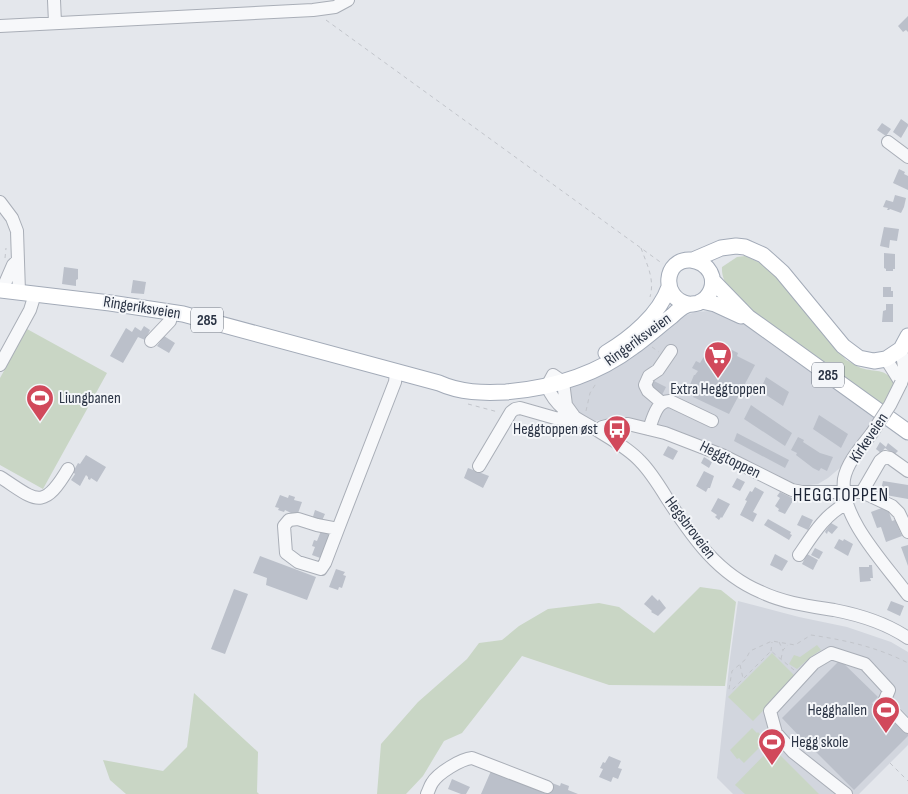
<svg xmlns="http://www.w3.org/2000/svg" width="908" height="794" font-family="'Sofia Sans Condensed',sans-serif">
  <rect width="100%" height="100%" fill="#e4e7ec"/>
  <path fill="#d2d6de" d="M709,311l16,4 16,7 135,97 -35,48 -13,11 -10,6 -16,2 -13,-2 -177,-66 -18,3 -10,-3 -13,-13 -2,-16 7,-7 105,-65 14,-5z
    M738,601l61,16 48,10 44,15 17,10v93l-49,49h-126l-16,-16 13,-120z"/>
  <path fill="#c9d6c5" d="M745,256l22,10 79,94c5,2 10,6 15,8 16,5 21,-1 34,14l-11,24 -140,-101c-11,-11 -23,-22 -22,-38l15,-10z
    M27,329l80,44 -64,116 -43,-24v-87z
    M700,587l21,3 15,12 -11,84 -116,-1 -87,-29 -60,77 -18,8 -21,35 -17,18h-29l4,-50 37,-42 49,-43 12,-16 23,-3 17,-14 29,-17 51,-6 20,4 35,26z
    M817,645l4,5 -9,6 -15,13 -8,-5 5,-9 6,2z
    M772,653l24,24 -43,44 -25,-24z
    M194,693l64,59 -1,40 2,2h-133l-16,-14 -7,-20 60,11 24,-24z
    M752,728l5,5 1,-1 8,9 -22,22 -5,-5 -2,1 -7,-9z
    M772,747l47,47h-74l-10,-9z"/>
  <path fill="#bbc0ca" d="M908,16v16l-2,-2 -3,2 -5,-6z
    M901,119l7,5v2l-7,12 -8,-6z
    M882,123l9,6 -5,7 -9,-6z
    M899,169l6,3 -1,2 4,2v14l-15,-7z
    M895,195l11,3 -2,9 -3,6 -11,-4 -1,1h-2l1,-2 -5,-1 3,-7 7,2z
    M884,227l15,2 -2,12 -7,-1 -1,8 -9,-2z
    M884,253l11,1v15h-2v2h-7v-2l-2,-1z
    M64,267l14,2v10l-2,1v6l-14,-2z
    M133,280l13,2 -2,12 -13,-1z
    M883,287h8v4h2v6h-10z
    M886,304h7v18h-11l1,-11 3,-1z
    M144,326l6,4 -5,10 -7,-3 -15,26 -13,-7 16,-28 6,4 3,-5 6,4z
    M164,336l11,7 -6,10 -12,-7z
    M712,343l7,3 1,-2 18,9 -1,3 18,9 -26,49 -36,-17 1,-2 -7,-3 7,-17h1l3,-4 -6,-3 4,-7 4,2z
    M766,377l23,15 -6,14 -23,-15z
    M652,380l14,7 -4,8 -14,-8z
    M751,405l41,28 -7,13 -41,-27z
    M819,415l29,19 -7,14 -28,-19z
    M737,433l52,27 -4,8 -51,-27z
    M798,437l6,3 -1,2 17,11 13,4 -6,14 -6,-3 -2,3 -6,-3 -17,-13 1,-2 -6,-3z
    M880,442l6,5 2,-4 10,8 -4,4 -9,-7 -4,5 -5,-4z
    M668,446l10,5 -5,9 -10,-5z
    M86,455l20,12 -9,15 -6,-4 -1,2 -2,-1v-2l-2,-2 -6,11 -9,-6 4,-6 -2,-2 5,-9 2,1z
    M704,457l8,5 -3,6 -8,-5z
    M468,468l21,8 -6,12 -19,-10z
    M704,471l10,5 -4,12h-2l-2,4 -10,-6z
    M737,478l8,4 -5,9 -8,-4z
    M883,481l25,4v14l-28,-5z
    M755,487l9,5 -11,20 4,2 -4,8 -13,-7 7,-14 -2,-1 5,-9 2,1z
    M780,492l14,7 -9,15 -7,-3 1,-2 -4,-3 5,-8 -3,-2z
    M280,495l8,3 1,-3 6,2 -1,3 8,2 -5,14 -12,-6 -1,2 -6,-2 1,-2 -4,-1z
    M718,498l12,6 -8,14 -1,-1 -2,3 -4,-3 2,-2 -6,-4z
    M887,506l5,15 3,-1 7,16 -16,6 -5,-15 -4,1 -6,-16z
    M315,510l10,4 -4,9 -9,-3z
    M802,515l11,5 -5,10 -11,-5z
    M768,519l23,13 -1,2 2,1 -3,5 -25,-15z
    M831,523l7,4 -6,7 -4,-3 -1,3 -2,-2 1,-2z
    M321,531l11,4 -9,24 -11,-4 3,-8 -3,-1 2,-6 3,1z
    M839,539l4,2 1,-2 9,5 -5,12 -14,-8z
    M908,545v21l-7,-19z
    M815,548l8,4 -4,7 -8,-4z
    M775,554l13,7 -6,10 -12,-6z
    M807,554l11,6 -5,10 -11,-6z
    M260,556l56,21 -9,23 -41,-15 1,-7 -14,-5z
    M869,565h3l1,13h-3l1,3 -11,1 -1,-15h10z
    M336,569l9,3 -2,3 3,1 -4,12 -3,-1 -1,3 -9,-3z
    M234,589l14,5 -23,60 -14,-5z
    M652,595l6,6 1,-2 7,9 -8,8 -7,-4 1,-1 -8,-7z
    M891,601l13,5 -4,10 -13,-6z
    M840,660l38,37 -6,6 8,8 4,-4 24,23v6l-54,54 -52,-52 -8,10 -4,-9 10,-2 -18,-19z
    M609,756l12,5 -3,7 4,1 -4,10 -5,-2 -2,5 -12,-5 4,-8 -3,-1 3,-6 2,1z
    M491,771l56,23 5,-11 8,3 1,-3 8,3 -1,4 10,4h-97z
    M452,779l18,8 -4,7h-5l-13,-5z"/>
  <g fill="none" stroke-linecap="round" stroke-linejoin="round">
    <g stroke="#a9aeb7" stroke-width="14">
      <path id="minor" d="M54,0l1,23
        M0,26l313,-16 22,-3 13,-7
        M888,142l20,15
        M0,202l12,16 5,13 2,61
        M2,290l11,-25 4,-4
        M151,341l19,-20 2,-9
        M901,349l4,23 -4,11
        M886,359l15,24
        M0,365l30,-55 5,-16
        M661,402l-13,-11 -3,-6 4,-9 9,-6 13,-19
        M574,416l-8,-11 -3,-23 -10,-7 -6,11c10,25 32,33 53,46 13,8 29,17 40,29 11,11 20,26 28,39 25,38 50,74 93,92 23,11 48,14 73,18 26,5 52,13 74,28
        M649,429c4,-11 8,-29 21,-28l42,20
        M599,431l3,-4 12,-3h14l37,9 57,22 70,35 10,2h60l18,-31 5,-4 5,1 18,13
        M872,433c-10,13 -25,29 -28,46 -5,38 43,87 64,116
        M479,466l32,-54 4,-3 5,-1 35,10 22,2
        M0,477c35,22 42,36 68,-8
        M862,492l30,14 7,7 9,19
        M298,519l19,6 21,4 -13,34 -4,6 -23,-7 -12,-9 -2,-27 5,-6z
        M338,529l57,-147 1,-9
        M799,555c13,-19 26,-41 47,-51
        M427,794c2,-4 3,-8 5,-11 6,-10 29,-24 40,-25l75,29
        M846,794l-53,-42 -17,-19 -6,-22 44,-48 17,-10 34,11 24,26 -5,12 24,25"/>
    </g>
    <g stroke="#a3abb8" stroke-width="17">
      <path id="major" d="M693,260l28,-12 15,-2 9,1 18,8 19,17 61,74 16,12 15,3 12,-2 15,-10 7,-13
        M713,281l35,36 160,115
        M0,290l110,13 73,11 256,69c22,10 44,10 67,9 47,-4 90,-17 127,-45 14,-10 26,-21 39,-31 4,-4 10,-9 15,-11 3,-1 8,-1 11,-2 13,-5 18,-20 12,-31 -4,-7 -11,-11 -19,-12 -27,-2 -31,38 -3,44
        M702,301l13,3 26,12
        M606,353c25,-15 53,-38 63,-66"/>
    </g>
    <path stroke="#c2c5cb" stroke-width="1" stroke-dasharray="4 4" stroke-linecap="butt" d="M326,20l337,244
      M641,248c6,17 14,31 9,49
      M5,258l1,-10
      M652,347l7,5
      M468,404l30,8
      M586,411l4,-18 7,-11
      M569,430l13,5
      M779,642l4,8
      M771,651l1,-9
      M781,659l2,-9 5,-5
      M740,665l3,13
      M794,670l-23,-19 -39,39 -3,-1 3,-18 14,-12 4,-8 22,-10 23,4 16,-10c34,5 66,12 97,28
      M890,763l18,18"/>
    <use href="#minor" stroke="#f7f8fa" stroke-width="12"/>
    <use href="#major" stroke="#fff" stroke-width="15"/>
    <g stroke="#a9aeb7" stroke-width="14" stroke-linecap="butt">
      <path id="minor-bridge" d="M872,433l18,-28 11,-22"/>
    </g>
    <use href="#minor-bridge" stroke="#f7f8fa" stroke-width="12"/>
  </g>
  <defs>
    <g id="supermarket-pin" transform="scale(1.4375)"><path d="M0 17L-7.5 6A9.5 9.5 0 1 1 7.5 6Z" fill="#d1495b" stroke="#f4f6f9"/><path d="M-6-5.5h2.5l.6 2H6L4.5 2H-2.5L-4.4-4H-6ZM-1.5 3.2a1.3 1.3 0 1 0 .1 0ZM3 3.2a1.3 1.3 0 1 0 .1 0Z" fill="#fff"/></g>
    <g id="stadium-pin" transform="scale(1.4375)"><path d="M0 17L-7.5 6A9.5 9.5 0 1 1 7.5 6Z" fill="#d1495b" stroke="#f4f6f9"/><path d="M0-5a6.5 5 0 1 0 0 10a6.5 5 0 1 0 0-10ZM-3.5-1.8h7v3.6h-7Z" fill="#fff"/></g>
    <g id="bus-pin" transform="scale(1.4375)"><path d="M0 17L-7.5 6A9.5 9.5 0 1 1 7.5 6Z" fill="#d1495b" stroke="#f4f6f9"/><path d="M-5-6H5V4H4V6H2V4H-2V6H-4V4H-5ZM-3.5-4V0h7V-4ZM-3.5 1.2v1.5H-2V1.2ZM2 1.2v1.5H3.5V1.2Z" fill="#fff"/></g>
  </defs>
  <g fill-rule="evenodd">
    <use href="#supermarket-pin" x="718" y="355"/>
    <use href="#stadium-pin" x="40" y="398"/>
    <use href="#bus-pin" x="617" y="429"/>
    <use href="#stadium-pin" x="886" y="710"/>
    <use href="#stadium-pin" x="772" y="742"/>
  </g>
  <g text-anchor="middle" dominant-baseline="central" stroke-width="4" stroke-linejoin="round" paint-order="stroke">
    <g fill="#f4f6f9" stroke="#676e7b" stroke-width="1">
      <rect x="191" y="307.5" width="32" height="25" rx="4"/>
      <rect x="812" y="362.5" width="32" height="25" rx="4"/>
    </g>
    <g font-size="15" font-weight="bold" fill="#2b3445">
      <text x="207" y="320">285</text>
      <text x="828" y="375">285</text>
    </g>
    <g font-size="16" fill="#2b3445" stroke="#f4f6f9">
      <text transform="translate(142 308) rotate(9)">Ringeriksveien</text>
      <text transform="translate(638 340) rotate(-36)">Ringeriksveien</text>
      <text transform="translate(869 438) rotate(-56)">Kirkeveien</text>
      <text transform="translate(730 460) rotate(26)">Heggtoppen</text>
      <text transform="translate(690 528) rotate(53)">Hegsbroveien</text>
    </g>
    <g font-size="16" fill="#2b3445" stroke="#f4f6f9" text-anchor="start">
      <text x="718" y="389" text-anchor="middle">Extra Heggtoppen</text>
      <text x="59" y="398">Liungbanen</text>
      <text x="598" y="429" text-anchor="end">Heggtoppen øst</text>
      <text x="867" y="710" text-anchor="end">Hegghallen</text>
      <text x="791" y="742">Hegg skole</text>
    </g>
    <g font-size="19" letter-spacing="1" fill="#1d2536" stroke="#f4f6f9">
      <text x="841" y="495">HEGGTOPPEN</text>
    </g>
  </g>
</svg>
